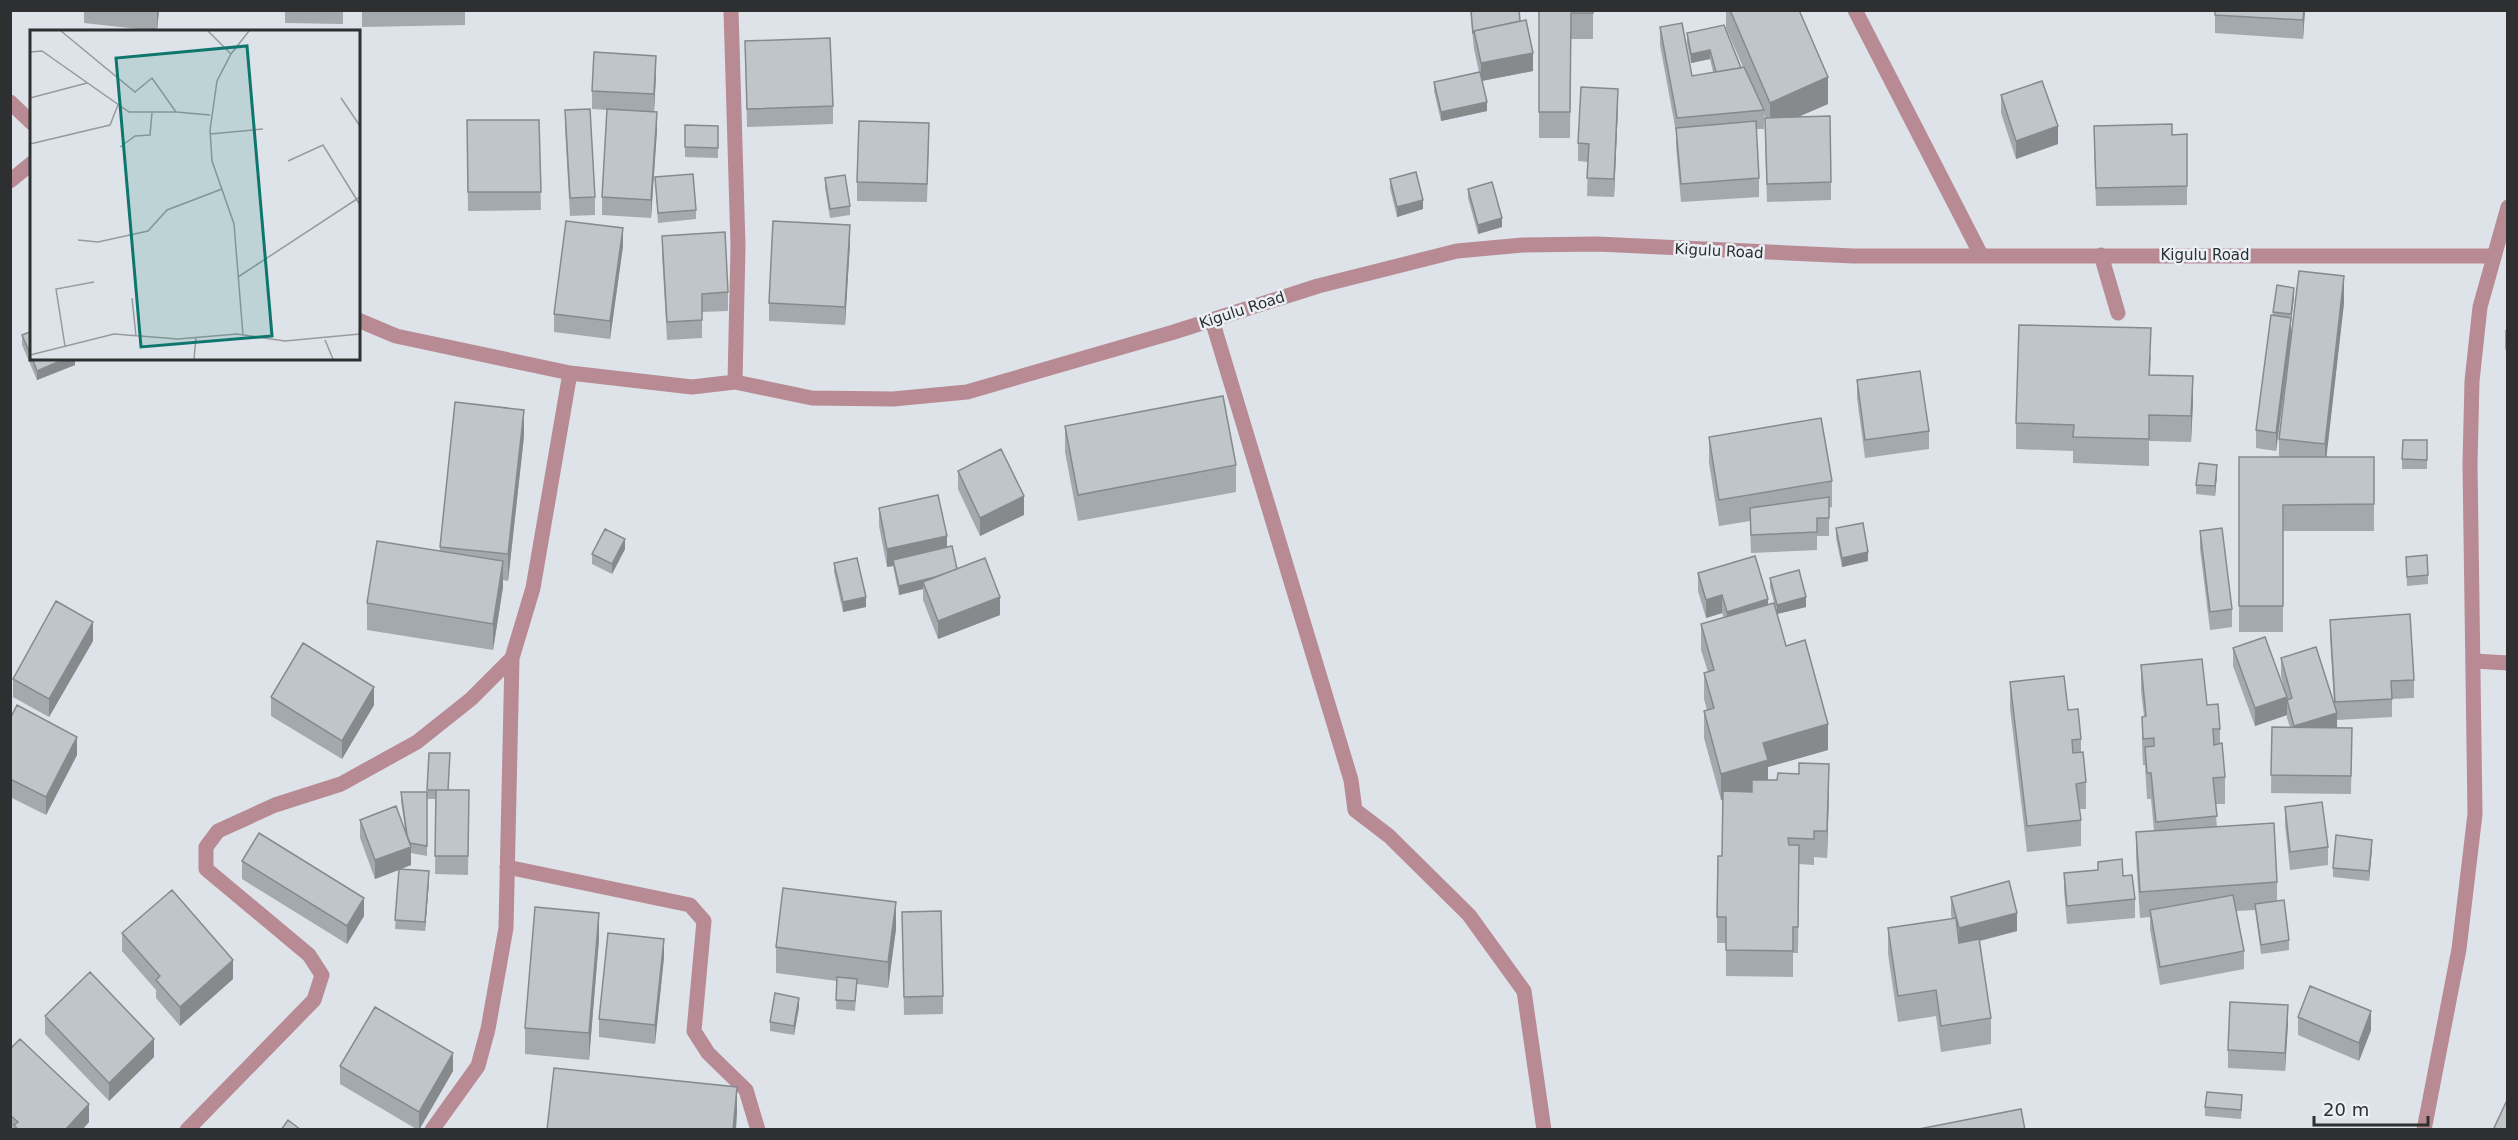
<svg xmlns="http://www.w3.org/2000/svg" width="2518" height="1140" font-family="'DejaVu Sans',sans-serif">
  <rect width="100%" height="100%" fill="#dde3e8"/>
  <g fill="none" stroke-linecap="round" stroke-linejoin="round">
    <path stroke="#b78a94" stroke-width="15" d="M731,10l7,236 -3,136
      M1855,10l126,245
      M10,102l22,21
      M10,181l22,-18
      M2101,255l17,58
      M358,320l38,16 174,37 122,14 43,-5 77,16 81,1 74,-7 207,-60 144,-46 139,-35 66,-6 74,-1 256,12h639
      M1212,320l139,460 4,30 34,26 80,79 55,76 20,139
      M2474,661l34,2
      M507,867l183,38 14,16 -10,110 14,22 38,37 12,40
      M187,1130l127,-130 8,-25 -13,-20 -103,-86v-22l12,-16 57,-26 66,-21 76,-42 54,-43 41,-41 21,-70 37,-215
      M432,1130l46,-64 10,-37 18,-101 6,-270"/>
    <path stroke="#b78a94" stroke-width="15" d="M2424,1130l35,-181 16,-135 -5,-350 2,-83 8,-74 28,-100"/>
  </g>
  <path fill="#a4a9ad" d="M84,10h75l-2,21 -73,-8z
    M285,10h58v14l-58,-1z
    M362,10h103v15l-103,2z
    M1470,10h49l1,11 13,50 -51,10 5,30 -46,10 -7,-30v-9l45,-10 -5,-23z
    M1539,10h54v29h-22l-1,99h-31z
    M1726,10h73l29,94 -30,13 33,65v18l-64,2 -2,-66v-18h1l-2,-3v14h-8l3,49v19l-78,5 -5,-56v-14l-16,-87v-18l32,49 21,-4 -3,-13 -19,4 -4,-20v-10l54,35 2,-1 -17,-39z
    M2215,10h90l-2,29 -88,-6z
    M745,41l88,65v18l-86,3z
    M656,74l-2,38 3,18 -6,88 -49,-3v-18l5,-87 -15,-1v-18z
    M2001,95l57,49 -42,15 -15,-46z
    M1618,107l-4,90 -27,-1 1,-34 -10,-1v-18z
    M565,110l30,87v18l-25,1 -5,-88z
    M467,120h72l2,90 -73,1z
    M685,125l33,1v32l-33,-1z
    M2187,134v71l-91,1 -2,-62 78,-9z
    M929,141l-2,61 -70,-1v-19z
    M655,177l41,33v9l-38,4z
    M825,178l25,28v9l-20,3 -5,-30z
    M1390,179l33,30 -26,8 -7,-29z
    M1468,189l34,38 -24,7 -10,-36z
    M662,236l66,56v19l-26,1v26l-35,2 -5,-86z
    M850,243l-5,82 -76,-4v-18z
    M623,246l-13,93 -56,-7v-18z
    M2294,298l-3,20v16l53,-31 -18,154h48v74h-91v101h-44v-175h40v-18l11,-92 -14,104 -20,-3v-18l17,-118z
    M2508,329v23l-3,-3v-19z
    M22,335l53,23v7l-38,15 -15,-35z
    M2151,355l-1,20 43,27 -2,40 -42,-1v25l-76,-3v-12l-57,-2v-26z
    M1857,380l72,51v18l-64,9 -8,-60z
    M1065,426l171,39v27l-158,29 -13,-69z
    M524,436l-16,145 -5,-1v7l-10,63 -126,-20v-27l73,-52v-4z
    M1709,437l123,44v26l-3,1v28h-12v14l-66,3 -1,-32 -31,5 -10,-63z
    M2427,440v29h-25v-10z
    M958,471l66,44 -44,21 -22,-47z
    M2217,475l-2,21 -19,-2v-9z
    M879,508l68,39 10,22 43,46 -62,24 -15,-39v-11l-24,6 -6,-29 -6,1 -8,-41z
    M1836,528l32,33 -26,6 -6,-29z
    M2200,531l32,78v18l-22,3 -10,-81z
    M625,549l-13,25 -20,-10v-10z
    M2406,557l22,18v9l-21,2z
    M834,563l32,44 -23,5 -9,-40z
    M1698,573l70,32 60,145 -60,17v13l61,10 -2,68 -13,-1v8l-15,-1 -1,89h-5v24l-67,-1v-33h-9v-26l5,-61 1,-57 -2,1 -17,-62v-27l3,-1 -3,-11v-26l4,-1 -7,-22v-26l23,-6 -2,-5 -16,5 -8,-27z
    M1770,578l36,29 -29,7 -7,-27z
    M2330,620l84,60v18l-22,1v18l-55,3v8h15l-1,66 -80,-1 1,-66h18l-3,-9v-21v18l-32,11 -22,-60v-18l53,48 -5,-20v-18l53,45 -4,-65z
    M93,641l-44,76 -36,-20v-18z
    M2141,665l66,40 13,24v14l5,34v27h-10l2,23 60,55v18l12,40v10l-28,4 -6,-44 -19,1 8,40v18l-84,16 -10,-56v-12l-10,1 -4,-60v-26l18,-1 -3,-32h-4l-2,-34h-2l-1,-22v-26l2,-1 -3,-25z
    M2010,682l58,28 13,29v13l5,30v27h-7l2,11v26l-54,6 -17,-144z
    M271,697l103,8 -32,54 -71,-43z
    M10,719l67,36 -31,60 -36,-18z
    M429,753l20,37h20l-1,85 -33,-1 1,-75h-9z
    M401,792h26v64l-16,-3v12l-10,4 28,12 -4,50 -30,-2 4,-59 -24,9 -15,-41v-18l45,9 -4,-28z
    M2285,807l43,40v18l-38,5 -5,-45z
    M2372,849l-3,32 -36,-4v-9z
    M242,861l122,55 -17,28 -105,-65z
    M2098,862l37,37v19l-68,6 -3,-33v-18l34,-3z
    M1951,897l66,34 -37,10 11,77v26l-50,8 -5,-36 -38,6 -10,-68v-26l64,-9 -1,-4z
    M902,912l41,84v18l-39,1z
    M896,929l-8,59 -31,-4 -2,27 -19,-2 1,-28 -61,-8v-26z
    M122,933l111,46 -53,47 -24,-28v-8l-34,-39z
    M599,939l-10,121 -64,-6v-26z
    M664,957l-9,87 -56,-7v-18z
    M799,1007l-5,28 -24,-4v-9z
    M45,1016l109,41 -45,44 -64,-67z
    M2298,1017l73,13 -12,31 -61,-26z
    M2288,1023l-3,48 -57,-3v-18z
    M10,1049l79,73 -7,8h-72z
    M340,1066l113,5 -34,59h-1l-78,-46z
    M2242,1105l-1,14 -36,-3v-9z"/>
  <path fill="#868a8d" d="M157,10h2l-2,21z
    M2304,10h1l-2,29v-19z
    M1710,50v9l-19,4v-9z
    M1533,53v18l-52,10v-18z
    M656,56v18l-2,39v-19z
    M1828,77v27l-58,25v-26z
    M1618,89v18l-4,90v-18z
    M1487,102v9l-46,10v-9z
    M657,112v18l-6,88v-18z
    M2058,126v18l-42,15v-18z
    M1423,200v9l-26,8v-10z
    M1502,218v9l-24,7v-9z
    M850,225v18l-5,82v-18z
    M623,228v18l-13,93v-18z
    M2344,276v27l-19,167v-26z
    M2294,288v10l-3,25v-9z
    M2291,318v18l-15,115v-18z
    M67,358h8v7l-38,15v-9z
    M2193,376v26l-2,40v-26z
    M524,410v26l-16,145v-27z
    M2217,465v10l-2,21v-10z
    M1024,496v19l-44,21v-18z
    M947,536v18l-54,6v6l-6,1v-18z
    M625,539v10l-13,25v-10z
    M1868,552v9l-26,6v-9z
    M503,561v26l-10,63v-26z
    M958,572l-35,10v7l-24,6v-9z
    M1722,595v18l-16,5v-18z
    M866,597v10l-23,5v-10z
    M1000,597v18l-62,24v-18z
    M1806,597v10l-29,7v-9z
    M1768,599v18l-41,13v-18z
    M93,622v19l-44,76v-18z
    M374,687v18l-32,54v-18z
    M2287,697v18l-32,11v-18z
    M2337,713v18l-43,13v-18z
    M1828,724v26l-60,17v19l-47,14v-26l42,-31z
    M77,737v18l-31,60v-18z
    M1829,764v26l-2,68v-27z
    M2372,840v9l-3,32v-10z
    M411,847v18l-36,14v-19z
    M429,871v10l-4,50v-9z
    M364,898v18l-17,28v-18z
    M896,902v27l-8,59v-26z
    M599,913v26l-10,121v-27z
    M2017,913v18l-58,15v-18z
    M664,939v18l-9,87v-19z
    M233,960v19l-53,47v-19z
    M799,998v9l-5,28v-9z
    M2288,1005v18l-3,48v-18z
    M2371,1011v19l-12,31v-18z
    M154,1039v18l-45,44v-18z
    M453,1053v18l-34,59v-18z
    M737,1087v26l-1,17h-3z
    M89,1104v18l-7,8h-17z"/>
  <path fill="#bfc5c9" stroke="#868a8d" stroke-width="1.5" d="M1471,10h48l1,11 -46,10 -1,3z
    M1539,10h54v3h-22l-1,99h-31z
    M1730,10h69l29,67 -58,26z
    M2215,10h89l-1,10 -88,-5z
    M1526,20l7,33 -52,10 -7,-32z
    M1682,23l10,53 52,-9 20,43 -87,8 -17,-91z
    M1724,25l17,43 -25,4 -6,-22 -19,4 -4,-21z
    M830,38l3,68 -86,3 -2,-68z
    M594,52l62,4 -2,38 -62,-3z
    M1480,72l7,30 -46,10 -7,-30z
    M2042,81l16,45 -42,15 -15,-46z
    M1581,87l37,2 -4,90 -27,-1 2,-34 -11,-1z
    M590,109l5,88 -25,1 -5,-88z
    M607,109l50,3 -6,88 -49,-3z
    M1830,116l1,66 -64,2 -2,-66z
    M467,120h72l2,72h-73z
    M859,121l70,2 -2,61 -70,-2z
    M1756,121l3,57 -78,6 -5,-56z
    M2172,124v11l15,-1v52l-91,2 -2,-62z
    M685,125l33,1v22l-33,-1z
    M1416,172l7,28 -26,7 -7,-28z
    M693,174l3,36 -38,3 -3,-36z
    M845,175l5,31 -20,3 -5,-31z
    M1492,182l10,36 -24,7 -10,-36z
    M566,221l57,7 -13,93 -56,-7z
    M773,221l77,4 -5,82 -76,-4z
    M725,232l3,60 -26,2v26l-35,2 -5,-86z
    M2299,271l45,5 -19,168 -46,-5z
    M2277,285l17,3 -3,26 -18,-2z
    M2271,315l20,3 -15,115 -20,-3z
    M2019,325l132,3 -2,47 44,1 -2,40 -42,-1v24l-76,-2 1,-12 -58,-2z
    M32,331v27l-10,-23z
    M32,358h35l-30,13z
    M1920,371l9,60 -64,9 -8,-60z
    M1223,396l13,69 -158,30 -13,-69z
    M455,402l69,8 -16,144 -68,-7z
    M1821,418l11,63 -113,19 -10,-63z
    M2403,440h24v20l-25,-1z
    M1001,449l23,47 -44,22 -22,-47z
    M2239,457h135v47l-91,1v101h-44z
    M2199,463l18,2 -2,21 -19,-1z
    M938,495l9,41 -60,13 -8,-41z
    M1829,497v21h-12v14l-66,3 -1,-27z
    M1863,523l5,29 -26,6 -6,-30z
    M2222,528l10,81 -22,3 -10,-81z
    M605,529l20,10 -13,25 -20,-10z
    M377,541l126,20 -10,63 -126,-21z
    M952,546l5,23 -22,8 -36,9 -6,-26z
    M2427,555l1,20 -21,2 -1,-20z
    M1755,556l13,43 -41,13 -5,-17 -16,5 -8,-27z
    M857,558l9,39 -23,5 -9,-39z
    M985,558l15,39 -62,24 -15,-39z
    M1799,570l7,27 -29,8 -7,-27z
    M56,601l37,21 -44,77 -36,-20z
    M1774,603l12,43 19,-6 23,84 -65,19 5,17 -47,14 -17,-63 10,-3 -10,-35 10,-3 -13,-46z
    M2410,614l4,66 -23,1 1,18 -57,3 -5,-82z
    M2265,637l22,60 -32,11 -22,-60z
    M303,643l71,44 -32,54 -71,-44z
    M2316,647l21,66 -43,13 -7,-26 5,-2 -11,-40z
    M2202,659l5,46 11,-1 2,25h-7l1,16 8,-2 3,34 -12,1 4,38 -61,6 -5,-49h-4l-2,-26 9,-1v-8l-11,1 -1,-22 4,-1 -5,-51z
    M2064,676l4,34 10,-1 3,30 -9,1 1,13 10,-1 3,30 -10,2 5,36 -54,6 -17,-144z
    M17,705l60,32 -31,60 -36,-18v-60z
    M2272,727l80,1 -1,48 -80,-1z
    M429,753h21l-2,37h-21z
    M1799,763l30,1 -2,67h-13v8l-26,-1 1,7h10l-1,82h-5v24l-67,-1v-33h-9l1,-61h4l1,-65 29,1v-12h25l1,-7 21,1z
    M436,790h33l-1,66h-33z
    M401,792h26v54l-17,-3 -3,-8z
    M2322,802l6,45 -38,5 -5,-45z
    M396,806l15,41 -36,13 -15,-40z
    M2274,823l3,59 -137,10 -4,-60z
    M259,833l105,65 -17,28 -105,-65z
    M2336,835l36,5 -3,31 -36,-3z
    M2122,859l1,17 9,-1 3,24 -68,7 -3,-33 34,-3v-8z
    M399,869l30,2 -4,51 -30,-2z
    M2009,881l8,32 -58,15 -8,-31z
    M783,888l113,14 -8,60 -112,-15z
    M172,890l61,70 -53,47 -24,-27 4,-4 -38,-43z
    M2233,895l11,56 -84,16 -10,-57z
    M2284,900l5,40 -28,5 -6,-41z
    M535,907l64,6 -10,120 -64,-5z
    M941,911l2,85 -39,1 -2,-85z
    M1956,918l3,25 20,-4 12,79 -50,8 -5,-36 -38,6 -10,-68z
    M608,933l56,6 -9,86 -56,-6z
    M90,972l64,67 -45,44 -64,-67z
    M837,977l20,2 -2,22 -19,-1z
    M2310,986l61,25 -12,32 -61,-26z
    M775,993l24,5 -5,28 -24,-4z
    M2230,1002l58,3 -3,48 -57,-3z
    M375,1007l78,46 -34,59 -79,-46z
    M20,1039l69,65 -24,26h-47l-4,-5 4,-3 -8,-7v-66z
    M554,1068l183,19 -4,43h-186z
    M2207,1092l35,3 -1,15 -36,-3z
    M2508,1098v32h-11l-3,-2z
    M2021,1109l4,21h-111z
    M288,1120l13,10h-20z"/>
  <g text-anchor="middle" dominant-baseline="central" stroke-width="5" stroke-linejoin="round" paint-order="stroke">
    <g font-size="15" fill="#2d2f31" stroke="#eaf0f5">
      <text transform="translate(1719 251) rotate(3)">Kigulu Road</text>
      <text x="2205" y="255">Kigulu Road</text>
      <text transform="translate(1242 310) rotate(-18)">Kigulu Road</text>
    </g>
  </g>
  <g transform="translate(30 30)">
    <rect width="330" height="330" fill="#dde3e8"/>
    <path fill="none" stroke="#979b9f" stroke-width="1.5" d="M31,1l74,61 17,-14 24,34 34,3M178,1l23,23M0,22l12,-1 87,61h47M0,68l57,-15M311,68l19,28M180,104l53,-5M0,114l80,-19 8,-20M90,117l15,-11 15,-1 2,-22M258,131l35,-16 37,60M48,210l20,2 50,-11 19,-21 55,-21M208,247l122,-80M102,268l4,38M213,305l-9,-111 -22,-63 -2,-31 7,-49 14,-27 18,-23M295,310l8,19M35,316l-9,-57 38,-7M0,325l84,-21 64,5 59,-5 48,7 75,-7M164,329l2,-22"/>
    <path fill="#0f766e" fill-opacity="0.15" stroke="#0f766e" stroke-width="3" d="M217,16l25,290 -131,11 -25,-289z"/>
    <rect width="330" height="330" fill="none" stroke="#2d2f31" stroke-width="3"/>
  </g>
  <rect width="2518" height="1140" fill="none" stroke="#2d2f31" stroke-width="24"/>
  <path d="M2314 1116v9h114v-9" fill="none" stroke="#2d2f31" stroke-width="3"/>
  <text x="2323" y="1116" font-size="18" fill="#2d2f31" stroke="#eaf0f5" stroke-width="4.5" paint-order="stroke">20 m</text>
</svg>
